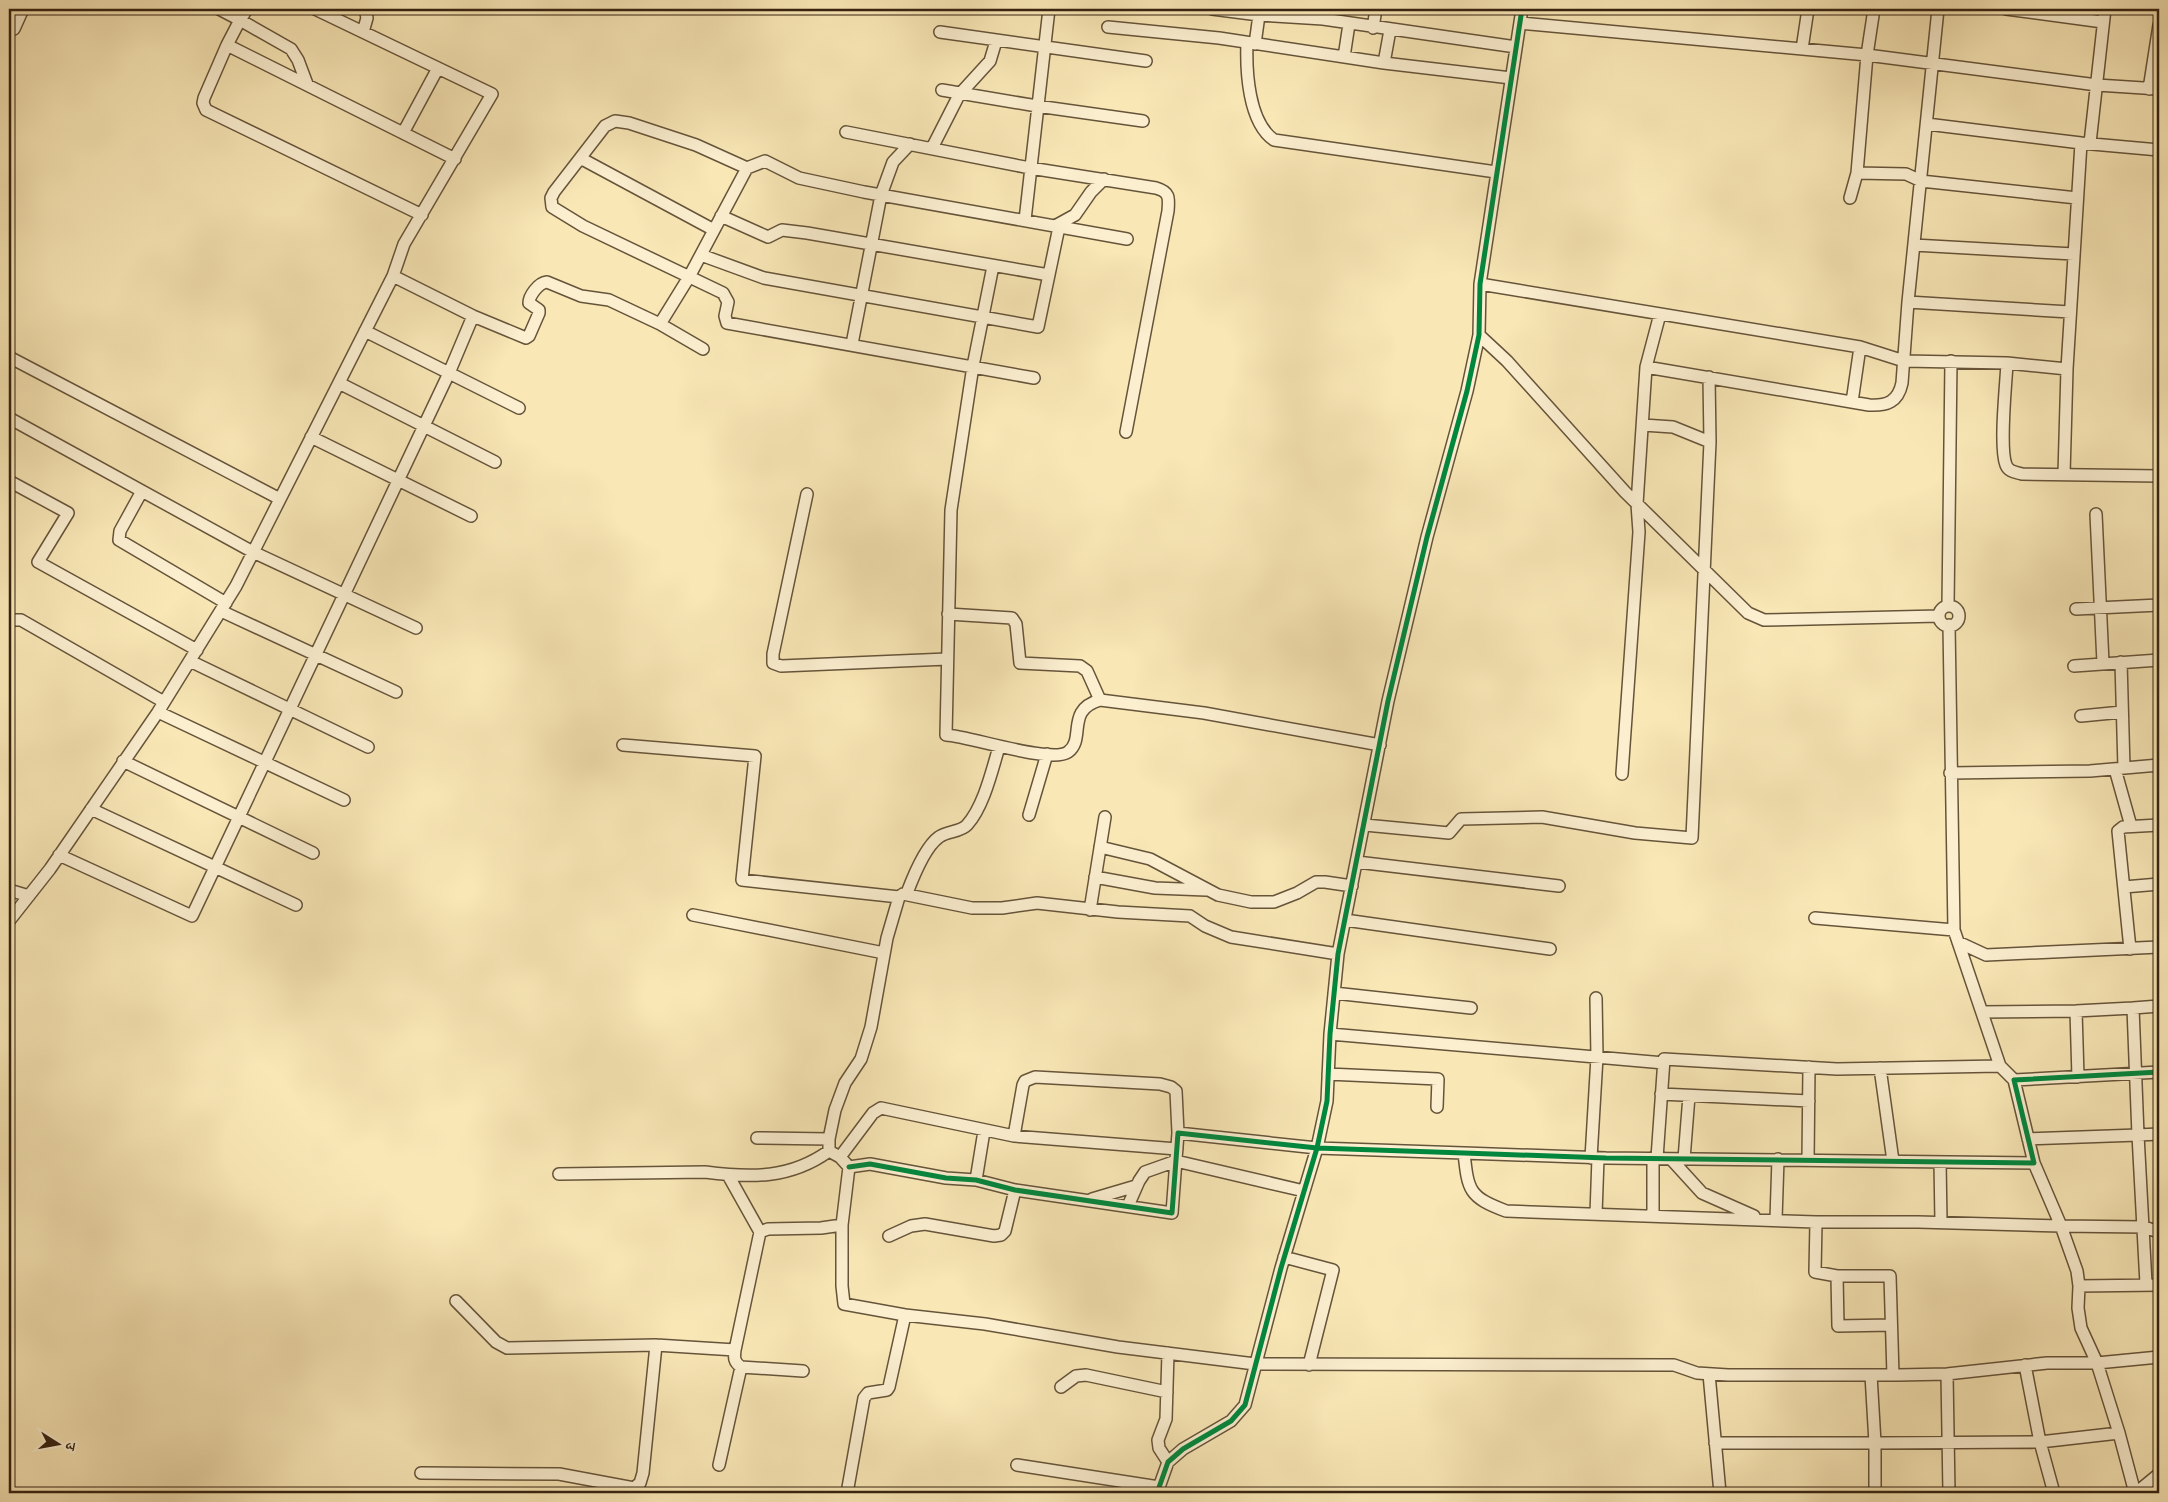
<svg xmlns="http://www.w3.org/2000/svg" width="2168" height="1502" font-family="'Old Standard TT','Noto Serif Devanagari',serif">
  <rect width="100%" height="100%" fill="#f9e7b6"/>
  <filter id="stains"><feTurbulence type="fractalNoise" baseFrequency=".004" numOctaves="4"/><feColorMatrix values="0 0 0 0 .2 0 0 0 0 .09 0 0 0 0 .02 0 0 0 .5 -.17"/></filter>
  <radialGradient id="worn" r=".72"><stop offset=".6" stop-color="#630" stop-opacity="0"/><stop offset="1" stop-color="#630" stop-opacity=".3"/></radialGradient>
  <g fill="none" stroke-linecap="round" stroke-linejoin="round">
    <g stroke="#66543a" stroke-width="14">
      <path id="minor" d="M219,9l21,11 7,-11
        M315,9l177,85 -88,150 -11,32 80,40 53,22 3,-2 10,-23v-3l-10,-7c0,-7 9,-20 18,-21l34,14 28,4 51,24 43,25
        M1212,9l47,6 64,4 193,28
        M2006,9l97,13
        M1520,23l347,32 230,30 62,4
        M1108,27l111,11 165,25 127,15
        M1373,28l3,-19
        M14,29l9,-20
        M363,32l4,-14 -2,-9
        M940,32l206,29
        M1247,43c-1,27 1,79 27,97l222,32
        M1255,44l4,-29
        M227,45l-23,53 -1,5 3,7 216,105
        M1802,49l6,-40
        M1344,57l5,-33
        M1384,63l6,-33
        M307,84l-9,-24 -7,-11 -51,-29 -13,25 228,114
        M2149,89l10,-64
        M942,90l95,16 106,15
        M1927,124l154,19
        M846,132l184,36 126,20c14,4 13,10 12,23l-42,221
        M403,133l35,-65
        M2090,143l15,-134
        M932,148l27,-53 31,-34 6,-20
        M582,159l132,71
        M747,168l18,-7 34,17 65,14 263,47
        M1857,173l49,1 15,7 156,17
        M1850,198l7,-25 10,-118 7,-46
        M721,216l47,21 14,-7 25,3 242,42
        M1025,220l24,-211
        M1055,226l20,-11 16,-23 13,-13
        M1914,245l160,9
        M701,255l63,23 274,49 21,-100
        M993,266l-20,100 -22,144 -5,225c23,1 105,29 122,17 18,-13 -3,-42 32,-52l104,13 176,32
        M1480,284l380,63 44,14 103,2 60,6 14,-226 78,7
        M1908,302l162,10
        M660,324l29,-47 58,-109 -51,-23 -67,-22 -14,-2 -10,5 -51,66 -3,6 1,9 31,19 140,67 5,9 -3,14 2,7 307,55
        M365,331l154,77
        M1479,335l28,26 118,131 123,121 16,7 175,-4
        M852,344l29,-149 12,-33 17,-18
        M9,357l271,142
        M2007,363c-1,22 -8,84 -1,102 3,7 9,7 16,9l137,2
        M1646,367l223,38c18,1 29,-3 33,-22l6,-81 30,-293
        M339,383l156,79
        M1852,402l8,-55
        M9,418l244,134 163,76
        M1643,425l30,2 37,15
        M311,437l160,79
        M2064,474l3,-105
        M9,481l59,32 -30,49 159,88
        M142,491l-22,40 -1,9 107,63
        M807,494l-34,160v9l8,3 166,-7
        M2096,514l7,149
        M1948,606l3,-245
        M1939 616a10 10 0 1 1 20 0a10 10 0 1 1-20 0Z
        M2076,609l83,-4
        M221,611l175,81
        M948,614l64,4 4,6 4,39 60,3 7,5 13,29
        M9,620h12l143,82
        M1949,625l5,305 46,136
        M190,661l178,86
        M2121,662l3,106
        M2074,666l85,-6
        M158,712l186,88
        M2081,716l41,-4
        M623,745l132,11 -13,124 157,17
        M123,761l190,92
        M2115,769l16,57
        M1950,773l140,-2 69,-6
        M1622,774l17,-242 -2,-28 9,-137 14,-53
        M91,809l205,96
        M1029,815l18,-61
        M1365,825l84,8 12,-14 81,-2 93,16 57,5 18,-396 -1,-65
        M1100,847l50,12 68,36 33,7h23l23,-9 19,-11h9l27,4
        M59,855l133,61 257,-543 24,-57
        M1357,862l202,24
        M1095,877l60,11 51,2
        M2124,887l35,-3
        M9,890l20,6
        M907,893c6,-16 18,-46 32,-56 8,-6 22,-5 28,-12 17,-19 25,-55 32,-78
        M1090,910l15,-93
        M693,915l191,38
        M1815,918l139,12
        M1345,920l205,29
        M9,921l41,-52 108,-157 78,-126 157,-310
        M1958,942l28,13 173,-8
        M2130,949l-12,-118 5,-4 36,-2
        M1334,993l137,15
        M2159,1006l-26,2 5,127 21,-1
        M2076,1011l2,66
        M1982,1012l94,-1 57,-3
        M1330,1034l334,29
        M1880,1068l13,93
        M1328,1074l110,5 -1,28
        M1661,1094l148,7
        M1014,1136l9,-51 2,-4 10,-4 125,7 11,3 5,4 2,42
        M757,1138l72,1
        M2028,1139l110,-4 8,149
        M1464,1153c4,38 5,44 42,58l310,11h102l143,4 16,45 2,15 -1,22 3,20 16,35 22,70 16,60
        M840,1157l33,-44 8,-5 133,28 163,13
        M1591,1158l6,-101 -1,-59
        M1653,1158v58
        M1657,1158l7,-99 173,10 163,-3 14,14
        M1671,1159l31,34 52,23
        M1684,1159l5,-63
        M1808,1160l1,-93
        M1940,1162l1,60
        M2034,1163l27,63 83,1 15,5
        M849,1167l21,-3 76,14 30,2 39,10 157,23 6,-80 139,15 147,5 142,5 428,5 -20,-83 145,-8
        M559,1174l146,-2c46,6 85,7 124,-21
        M728,1175l32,57
        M976,1180l8,-49
        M1092,1199l44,-13
        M1128,1206l11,-25 6,-9 31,-11 128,30
        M1596,1214l2,-56
        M1776,1219l2,-60
        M1816,1222l-1,50 22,4h53l3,99
        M842,1225v61l2,18 61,11
        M889,1236l22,-10 14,-2 69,12 7,-1 4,-4 10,-41
        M1284,1257l49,13 -24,95
        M1837,1276l1,50 53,-1
        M2079,1286l80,-1
        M456,1301l40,41 11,6 149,-3 79,5 25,-118 8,-3 53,-1 21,-3 7,-58 -9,-10 -11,-6v-12l6,-29 10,-27 16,-24 10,-32 16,-89 12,-41 4,-3 69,14h30l35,-5 81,9 72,4 15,10 26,11 107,17
        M735,1350c-1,8 -1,12 6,17l62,4
        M1168,1353l-2,66 -8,21 1,8 9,14
        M1709,1374l11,119
        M1947,1374l2,119
        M1871,1375l4,68 165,-1 -15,-77
        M1061,1387l15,-11 10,-1 81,17
        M1715,1443h160v50
        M719,1465l22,-98
        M1017,1465l142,22
        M421,1473l138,1 75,14 6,-5 3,-10 13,-128
        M847,1493l17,-95 4,-5 19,-3 2,-3 16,-72 80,9 133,23 137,17 419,1 23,8 31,2h170l49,-1 100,-11h50l62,-6
        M1157,1493l11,-31 15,-13 48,-28 14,-16 36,-137 36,-120 10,-47 3,-67 8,-80 50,-253 39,-164 40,-146 12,-56 1,-51 42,-275
        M2054,1493l-14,-51 79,-9
        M2136,1493l23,-19"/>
    </g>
    <use href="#minor" stroke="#fbefd0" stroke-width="11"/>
    <g stroke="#fbefd0" stroke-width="8">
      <path id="cycleway" d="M849,1167l21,-3 76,14 30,2 39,10 157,23 6,-80 139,15 147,5 142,5 428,5 -20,-83 145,-8
        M1157,1493l11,-31 15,-13 48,-28 14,-16 36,-137 36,-120 10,-47 3,-67 8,-80 50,-253 39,-164 40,-146 12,-56 1,-51 42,-275"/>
    </g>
    <use href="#cycleway" stroke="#00873e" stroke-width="5"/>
  </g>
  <rect width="2168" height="1502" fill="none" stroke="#f9e7b6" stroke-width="30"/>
  <rect x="10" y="10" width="2148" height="1482" fill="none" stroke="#352311" stroke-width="2.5"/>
  <rect x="15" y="15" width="2138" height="1472" fill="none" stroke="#352311"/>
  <g transform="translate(58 1444) rotate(101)" stroke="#fbefd0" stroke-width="4" paint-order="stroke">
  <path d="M0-4L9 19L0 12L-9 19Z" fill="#352311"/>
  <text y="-8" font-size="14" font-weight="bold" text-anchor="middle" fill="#352311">उ</text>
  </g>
  <rect width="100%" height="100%" filter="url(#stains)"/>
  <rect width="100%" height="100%" fill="url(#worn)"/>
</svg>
